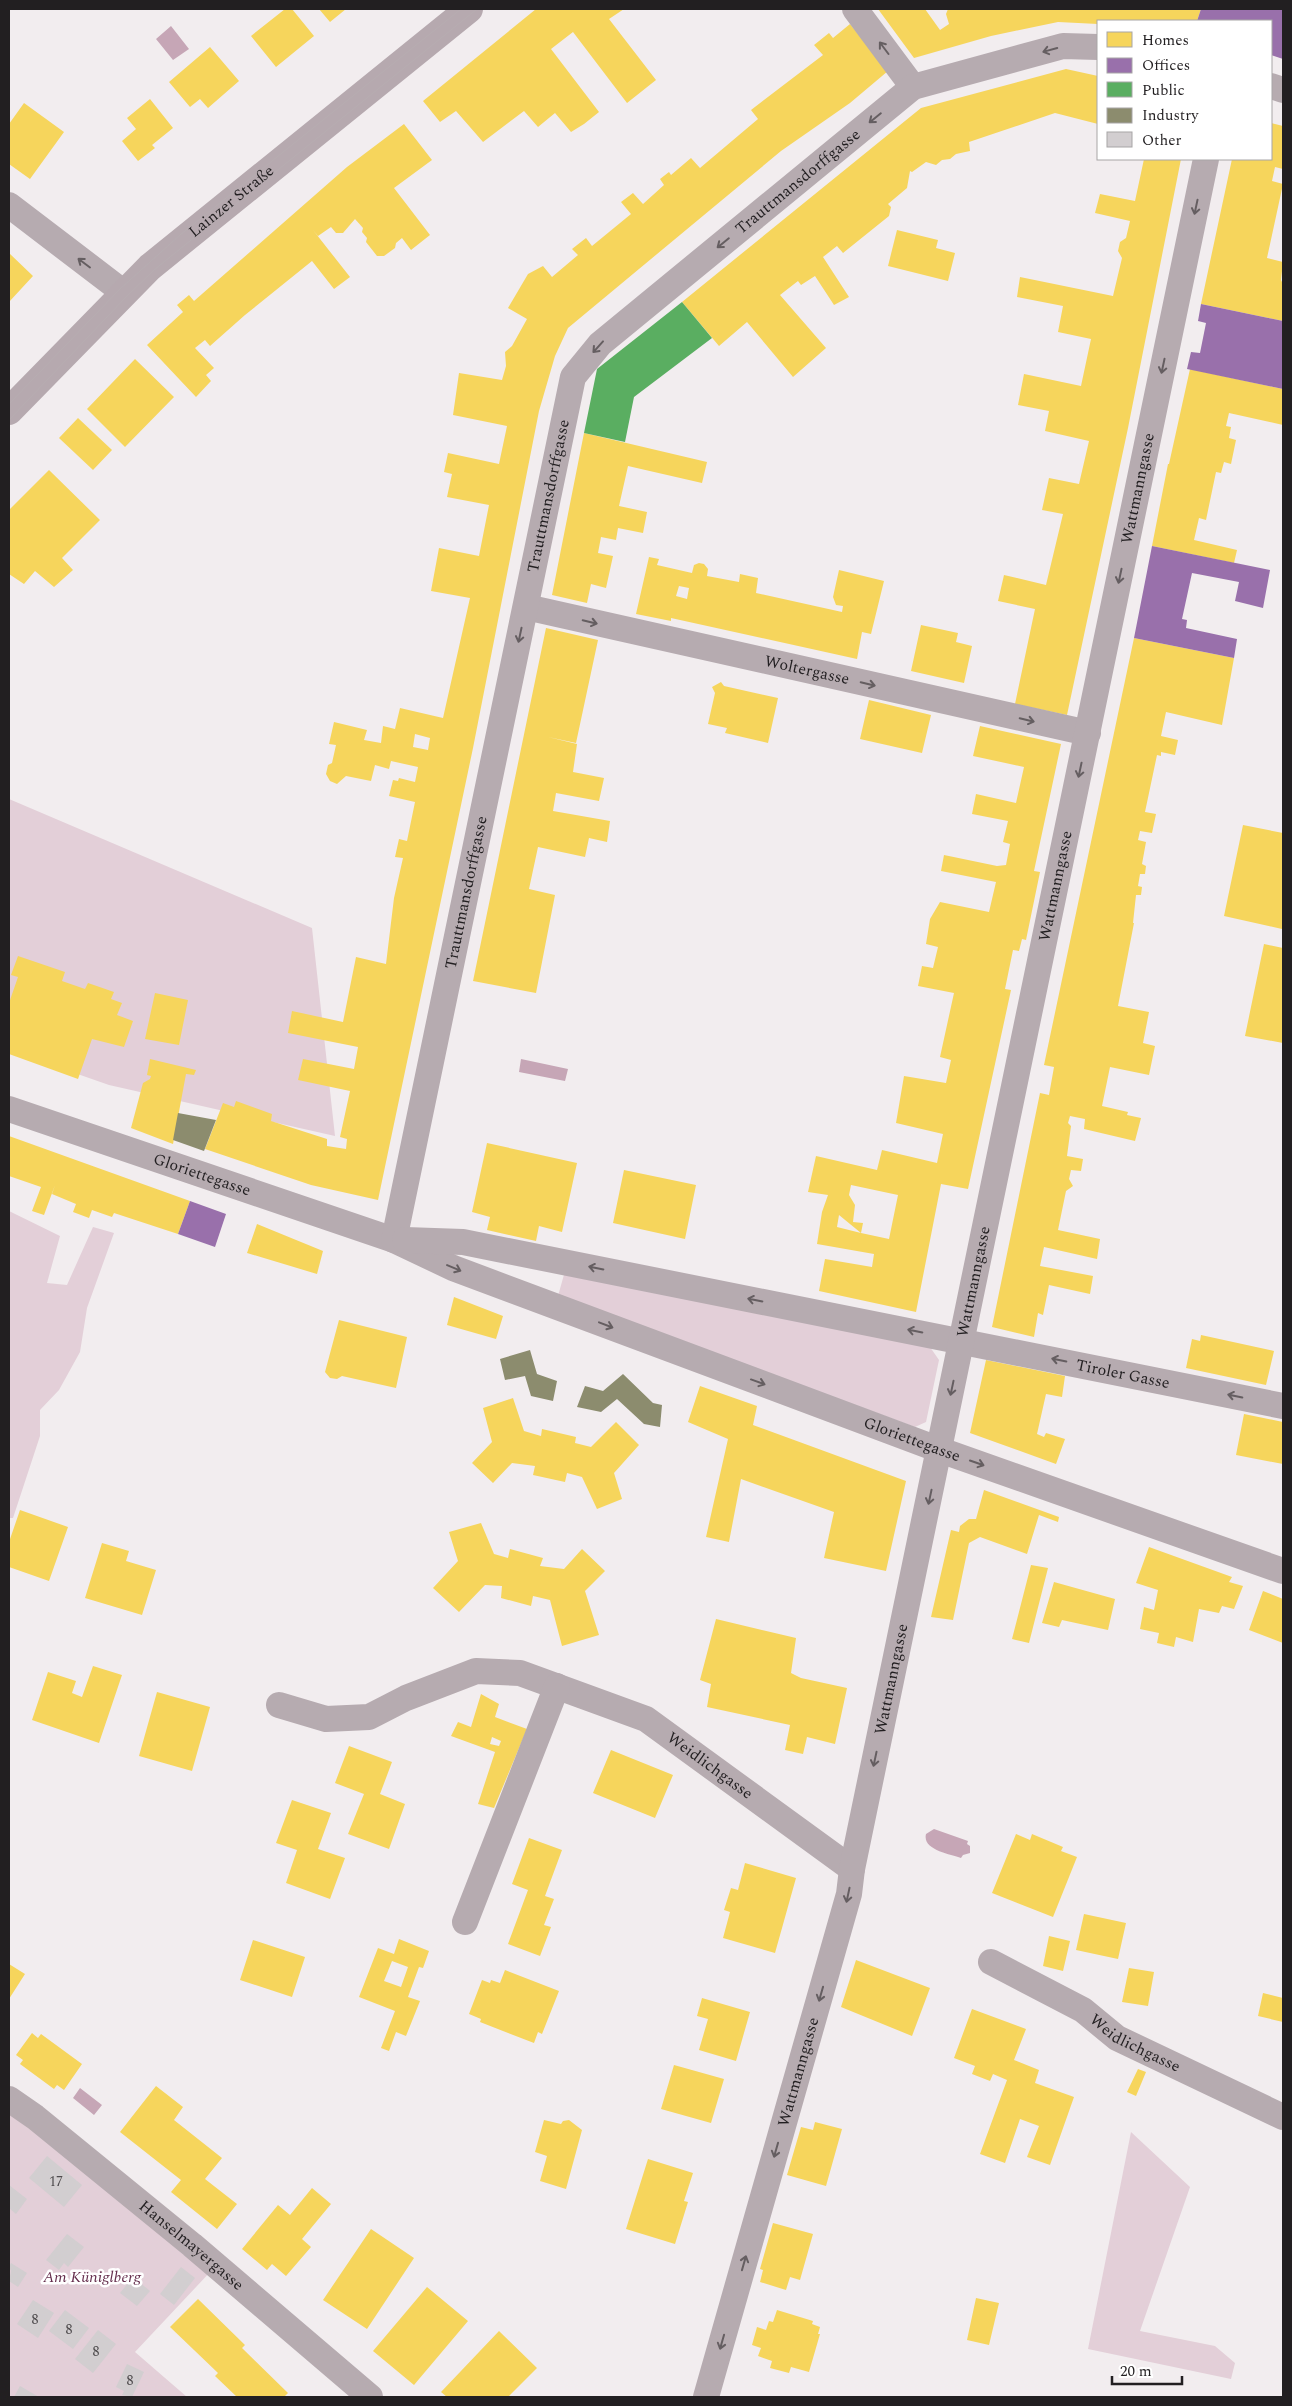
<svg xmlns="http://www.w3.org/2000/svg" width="1292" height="2406" font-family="Spectral,serif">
  <rect width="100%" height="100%" fill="#f2edef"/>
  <path fill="#e3cfd8" d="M9,799l303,129 23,208 -226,-51 -100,-35z
    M9,1211l51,25 -13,47 20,2 26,-58 21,6 -27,75 -7,44 -21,38 -19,20v26l-27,82h-4z
    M565,1271l365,76 9,13 -13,62 -11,5 -357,-131z
    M9,2103l203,167 -77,82 52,45h-178z
    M1131,2132l59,55 -50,144 75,15 20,17 -4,16 -143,-30z"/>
  <path fill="#c6a6b6" d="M171,26l18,23 -16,11 -17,-21z
    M521,1059l47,10 -3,12 -46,-9z
    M934,1829l34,12 -1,3 3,2v7l-7,2 -2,3c-11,-4 -39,-8 -35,-24z
    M80,2088l22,17 -8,10 -21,-17z"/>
  <path fill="#f6d55c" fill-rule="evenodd" d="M285,9h7l22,27 -38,31 -25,-31z
    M319,9h27l-16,13z
    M536,9h88l-15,10 47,61 -29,23 -54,-71 -22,17 48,63 -15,12 -13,8 -16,-19 -17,14 -14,-16 -41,31 -27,-31 -16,11 -17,-21z
    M878,9h47l15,21 9,-6 -3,-10 2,-5h253l-4,12h-99v3l-40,-2 -67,14 -77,22z
    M850,24l38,47 -38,32 -69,48 -213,177 -13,28 -16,55 -66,337 -95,452 -67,-15 -106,-36 18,-46 11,4 2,-6 36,13 -1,7 56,18v7l19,3 1,-10 -7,-2 10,-46 -52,-11 5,-21 51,10 4,-22 -70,-14 4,-22 51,11 13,-65 30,7 8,-66 9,-40 -8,-1 4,-18 8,2 8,-39 -26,-6 4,-16 5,1 1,-3 16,4 3,-15 -27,-6 -2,8 -14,-4 -4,16 -25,-5 -9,8 -7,-3 -4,-7 2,-9 4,-2 4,-18 -7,-1 5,-22 33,8 -3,10 17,3 2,-17 12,3 5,-21 43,10 27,-120 -39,-7 8,-43 40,8 10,-51 -42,-8 5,-23 -8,-2 4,-19 51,11 8,-38 -54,-11 6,-42 43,7 4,-14 -1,-14 7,-6 15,-27 -19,-11 20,-34 15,-8 9,11 26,-22 -6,-6 14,-11 6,8 39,-32 -10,-12 12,-9 10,11 21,-19 -4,-6 9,-7 2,3 20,-17 9,10 58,-49 -7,-9 72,-55 -9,-10 15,-12 4,5zM415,734l15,4 -2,12 -15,-3z
    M210,47l29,34 -31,27 -8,-9 -10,8 -21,-25z
    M1066,69l32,7v48l-43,-11 -86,29 1,9 -14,3 -6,5 -8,1 -6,5 -10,-3 -14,10 -2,-1 -3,17 -19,16 3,3 -2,9 -46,37 -6,-7 -14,11 26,40 -15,8 -19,-29 -14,9 -3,-4 -18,14 46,53 -33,29 -46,-55 -28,24 -37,-44 239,-194z
    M150,99l23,29 -21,17 3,3 -17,13 -16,-20 14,-12 -9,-11z
    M24,103l40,29 -34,47 -21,-15v-40z
    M1271,123l12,3v43l-8,-2 -3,14 11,3 -16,74 16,4 -2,18 2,4v37l-82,-17 31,-145h39z
    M404,124l28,36 -38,28 36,47 -19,15 -9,-12 -6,5 -1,5 -11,8h-7l-11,-14 1,-4 -5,-6 1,-4 -8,-9 -12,14h-7l-5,-6 -13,9 -5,-6 37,47 -16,12 -22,-28 -67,54 -35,31 -5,-6 -10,8 19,20 -8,7 5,6 -15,16 -49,-52 36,-33 -6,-7 12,-10 5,6 153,-134z
    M1144,159h37l-53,269 -61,287 -52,-11 20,-95 -37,-8 6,-26 42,10 17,-71 -21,-4 7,-32 30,6 10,-43 -44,-10 4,-20 -31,-6 6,-31 57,12 10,-47 -33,-7 5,-26 -46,-9 3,-20 93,19 9,-38 -4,-7 2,-9 6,-4 4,-17 -35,-8 5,-19 35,7z
    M897,230l41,10 -2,8 19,5 -7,28 -60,-15z
    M9,253l24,23 -24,26z
    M135,359l39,38 -49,50 -38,-38z
    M1190,369l93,20v36l-54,-12 -3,13 5,1 -2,11 7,2 -5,24 -7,-2 -3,11 -5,-1 -10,48 -7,-2 -5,22 43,10 -3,13 -82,-17 16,-82h1z
    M78,418l34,32 -19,20 -34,-32z
    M584,433l123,29 -5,21 -74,-17 -9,40 28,6 -4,21 -25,-5 -2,12 -15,-3 -3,16 15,3 -7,32 -15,-4 -4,19 -35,-8z
    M49,470l51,50 -38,38 11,12 -19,17 -19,-16 -11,13 -15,-10v-64z
    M649,557l10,2 -2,6 35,8 2,-8 5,-2 5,1 4,5 -1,7 32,6 1,-8 18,4 -2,15 86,19 1,-6 -7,-1 -3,-8 6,-27 45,11 -13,53 -9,-2 -5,27 -186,-41v3l-35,-7zM679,586l10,2 -2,11 -11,-3z
    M921,625l37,8 -2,9 16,4 -8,37 -53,-12z
    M546,628l52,12 -22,103 -28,-6 29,7 -4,28 31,6 -5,23 -43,-8 -3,18 57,10 -3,21 -18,-4 -4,19 -47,-10 -9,42 26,6 -19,98 -63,-12z
    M1134,638l100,20 -12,67 -56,-13 -5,24 17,4 -3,15 -14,-3v4l-4,-1 -12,57 11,2 -4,19 -12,-2 -2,9 8,2 -4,22 4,2 -1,8h-5l-2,12 4,1 -1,8h-5l-3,28h1l-16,83 31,6 -6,31 12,3 -6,29 -39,-8 -8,39 26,6 -1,3 14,3 -6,23 -51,-12 1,-10 -15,-3 -2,7 3,3 -4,30 16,3 -2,12 -10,-1 -2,9 4,7 -7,5 -8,39 42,9 -3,20 -53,-12 -4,19 53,10 -3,18 -41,-9 -6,30 -5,-2 -4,24 -42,-10 48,-234 9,2 5,-28 -10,-2z
    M721,682l3,4 54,12 -10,45 -43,-10 2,-5 -19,-4 7,-31 -3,-6z
    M869,700l62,15 -9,38 -62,-14z
    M980,726l81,18 -27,127 6,1 -14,68 -4,-1 -3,12 -6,-1 -8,39 6,1 -43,199 -27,-5 -25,128 -97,-21 6,-32 47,8 2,-13 -57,-10 5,-32 6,-17 -20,-3 8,-36 61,14 5,-20 55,13 6,-29 -47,-11 8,-47 42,7 5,-23 -11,-3 14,-64 -36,-7 4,-20 11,2 5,-21 -12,-3 4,-25 10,-17 49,10 7,-30 -55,-11 3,-16 53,11 9,-1 4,-21 -7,-2 5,-21 -36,-7 4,-20 40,9 8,-36 -51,-11zM851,1185l47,10 -9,44 -28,-6 2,-10 -10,-1 2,-17 -6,-10zM839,1215l22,18 -24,-6z
    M1243,825l40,8 -1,96 -58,-13z
    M1264,944l19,4v95l-38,-7z
    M18,956l47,16 -3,9 23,8 3,-6 26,9 -3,7 11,4 -5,12 16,6 -9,26 -32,-8 -14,40 -69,-25v-51l9,-26 -7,-2z
    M155,993l33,7 -9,45 -34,-6z
    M150,1059l46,11 -2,5 -8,-1 -13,70 -42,-16 12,-45 7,-4 1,-3 -4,-1z
    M9,1136l181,65 -12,33 -64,-21 -2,4 -20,-7 -3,8 -16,-6 3,-8 -24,-10 3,-9 -11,30 -12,-4 9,-24 -32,-11z
    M487,1143l90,20 -15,69 -23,-6 -3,15 -49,-11 3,-13 -18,-5z
    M624,1170l72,15 -11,54 -72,-16z
    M257,1224l66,27 -6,23 -70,-21z
    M454,1297l49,19 -7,23 -49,-14z
    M339,1320l68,17 -11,51 -54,-12 -5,3 -7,-1 -5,-6z
    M1201,1335l73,16 -8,34 -80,-17 6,-29 8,2z
    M986,1360l79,16 -3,21 -16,-3 -9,40 7,3 2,-4 19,6 -9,25 -86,-31z
    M700,1386l57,20 -4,19 153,56 -20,90 -62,-13 10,-46 -93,-33 -12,63 -23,-5 22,-98 -40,-17z
    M513,1398l11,33 17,5 1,-7 34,8 -1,6 16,4 25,-25 23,23 -25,28 8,26 -25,10 -15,-32 -15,-4 -2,9 -32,-7 2,-9 -23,-3 -19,20 -21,-20 20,-21 -9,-34z
    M1244,1414l39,8v42l-47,-9z
    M984,1490l75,27 -1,5 -19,-7 -12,39 -47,-17 -11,6 -16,77 -22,-3 20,-87 8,2 1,-6 9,-7h7z
    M20,1510l48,17 -19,54 -40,-14v-25z
    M481,1523l13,31 14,4 2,-9 33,9 -3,8 24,3 18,-20 23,22 -20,20 14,44 -37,11 -12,-46 -17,-4 -2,10 -30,-8 1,-12 -17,-1 -26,27 -26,-24 25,-27 -9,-29z
    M102,1543l27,8 -3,10 30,9 -14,45 -57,-17z
    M1149,1547l83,30 -3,5 14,4 -9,23 -12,-3 -3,7 -20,-4 -6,33 -17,-5 -2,10 -17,-4 2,-10 -19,-4 4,-22 10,3 4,-20 -22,-7z
    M1031,1565l17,3 -19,75 -17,-4z
    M1054,1582l61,17 -7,31 -46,-10 -3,7 -17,-4z
    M1263,1591l20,8v44l-34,-13z
    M716,1619l80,19 -5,35 10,5 46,10 -12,56 -28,-7 -4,17 -18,-4 5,-25 -83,-18 4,-23 -11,-4z
    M93,1666l29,9 -23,68 -67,-23 16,-48 28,9 -4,12 10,4z
    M157,1692l53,15 -18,64 -53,-15z
    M481,1694l18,10 -4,13 32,12 -33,79 -16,-4 17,-52 -44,-16 7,-14 13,5zM492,1737l9,4 -2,5 -9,-2z
    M349,1746l43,16 -12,32 25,10 -16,45 -41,-15 16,-40 -29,-11z
    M611,1750l62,25 -18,43 -62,-25z
    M292,1800l39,13 -13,36 27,9 -15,41 -44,-16 11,-33 -21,-7z
    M1016,1834l14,6 2,-6 31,13 -2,4 16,6 -24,60 -61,-24z
    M529,1838l33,12 -17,46 9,3 -10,26 7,2 -11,29 -32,-12 20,-54 -16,-6z
    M745,1863l51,15 -21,75 -52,-15 7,-26 -6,-2 7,-22 7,2z
    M1084,1914l42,9 -8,36 -42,-9z
    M1049,1936l21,5 -7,30 -20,-5z
    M399,1939l30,12 -6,17 -4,-1 -11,30 12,4 -14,35 -10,-4 -7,19 -8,-3 14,-37 -36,-14 19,-49 16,6zM392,1961l16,6 -7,20 -17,-6z
    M253,1940l52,17 -13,40 -52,-17z
    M856,1960l74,28 -18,48 -71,-29z
    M9,1964l16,10 -16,25z
    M1129,1968l25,4 -6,34 -26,-4z
    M505,1970l54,21 -17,43 -4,-2 -4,11 -54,-21 1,-3 -12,-5 13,-34 8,3 1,-3 9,3z
    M1263,1993l20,5v24l-25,-6z
    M702,1998l48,14 -14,49 -37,-11 9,-31 -11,-3z
    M972,2009l54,20 -12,31 25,10 -4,13 39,14 -24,68 -23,-8 12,-31 -19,-7 -15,44 -25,-9 27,-74 -14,-6 -3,7 -18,-7 3,-8 -21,-8z
    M32,2033l6,5 3,-4 41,30 -18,26 -7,-5 -3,4 -34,-25 3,-4 -7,-5z
    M674,2065l50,14 -13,44 -50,-14z
    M1138,2069l8,3 -10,24 -9,-4z
    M156,2086l27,21 -9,13 48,38 -17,21 32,25 -20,25 -46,-37 10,-12 -61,-48z
    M544,2120l17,4 2,-3 6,-1 13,10 -16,59 -26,-8 7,-25 -12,-4z
    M815,2122l27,7 -16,57 -39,-11 14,-48 12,3z
    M648,2159l45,14 -9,28 4,1 -13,42 -49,-15z
    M312,2188l19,16 -29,35 9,8 -25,29 -14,-12 -5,6 -25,-21 36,-44 12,10z
    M773,2223l40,11 -13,46 -10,-3 -4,13 -26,-8 3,-12 -3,-1z
    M371,2229l43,29 -47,71 -44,-29z
    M427,2287l41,34 -54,64 -41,-34z
    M976,2298l23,5 -10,42 -22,-5z
    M198,2299l47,46 -3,3 46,45 -4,4h-47l-22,-21 3,-3 -48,-46z
    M777,2310l36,11 -1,3 8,3 -2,7h2l-11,38 -18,-5 -2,6 -19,-5 2,-7 -14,-5 3,-8 -9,-3 5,-18 9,3 3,-9 4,1z
    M499,2331l38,37 -29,29h-61l-6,-5z"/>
  <path fill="#9970ab" d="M1201,9h82v50l-12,-4v-34h-74z
    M1201,304l82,17v68l-96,-20 4,-17 9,1 6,-30 -8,-2z
    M1152,546l118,24 -7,38 -28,-7 4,-19 -47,-9 -10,46 5,1 -1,8 51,11 -3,19 -100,-20z
    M190,1201l36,13 -11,33 -37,-13z"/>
  <path fill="#5aae61" d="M682,302l30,36 -78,59 -9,45 -41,-9 13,-64z"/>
  <path fill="#8c8c6e" d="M178,1113l38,7 -12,31 -31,-11z
    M530,1350l7,24 20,7 -4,20 -22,-5 -6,-20 -20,4 -5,-21z
    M623,1374l30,29 9,2 -2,22 -16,-3 -27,-25 -16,13 -24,-5 8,-21 18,5z"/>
  <path fill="#d2ced0" d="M47,2156l35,29 -18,22 -35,-29z
    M9,2185l18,14 -11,15 -7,-6z
    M67,2234l17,13 -16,20 -4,-4 -5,7 -13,-10z
    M11,2263l16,10 -9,14 -9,-6 2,-10 -2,-4z
    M181,2267l14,11 -21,27 -14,-11z
    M133,2277l17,14 -13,15 -17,-13z
    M33,2300l21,13 -16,25 -21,-14z
    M65,2310l24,18 -16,21 -24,-18z
    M98,2330l18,14 -23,29 -18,-14z
    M127,2364l17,8 -12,25 -10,-2 2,-4 -8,-4z
    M20,2386l19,11h-25z"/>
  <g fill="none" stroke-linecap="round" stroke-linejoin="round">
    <g stroke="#b6abb0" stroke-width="26">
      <path d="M855,9l58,78"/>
      <path d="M1271,86l12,4"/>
      <path d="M9,205l114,87"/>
      <path id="s1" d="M526,607l562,126"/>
      <path id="s2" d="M9,1109l385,131 59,28 487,182 343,121"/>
      <path id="s3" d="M394,1240l179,-863 27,-33 313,-257 150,-41 35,1"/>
      <path id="s4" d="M405,1240l58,2 820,164"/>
      <path id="s5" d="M279,1705l47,14 43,-2 37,-19 70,-27 44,2 126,46 206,150"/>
      <path d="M465,1922l92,-236"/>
      <path id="s6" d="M991,1962l92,48 34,28 166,79"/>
      <path id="s7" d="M9,2099l26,18 157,128 178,152"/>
      <path id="s8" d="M706,2397l143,-503 3,-25 354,-1710"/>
    </g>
    <path stroke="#b6a9af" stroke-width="28" id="s9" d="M9,411l141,-144 319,-258"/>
    <path stroke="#b6adb1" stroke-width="1" d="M9,404l111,-115 60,-54 281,-226
      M9,420l117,-123 28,-27 323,-261"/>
  </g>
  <defs><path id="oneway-shaft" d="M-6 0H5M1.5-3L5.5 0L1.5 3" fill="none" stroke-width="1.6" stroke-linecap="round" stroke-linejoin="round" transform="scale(1.25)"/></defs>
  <g stroke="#655e61">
    <use href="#oneway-shaft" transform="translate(884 48) rotate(-127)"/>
    <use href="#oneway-shaft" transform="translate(1050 50) rotate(165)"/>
    <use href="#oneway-shaft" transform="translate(875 118) rotate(141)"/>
    <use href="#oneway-shaft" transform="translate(1196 207) rotate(102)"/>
    <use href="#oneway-shaft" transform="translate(723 243) rotate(141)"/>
    <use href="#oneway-shaft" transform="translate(84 263) rotate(-143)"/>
    <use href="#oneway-shaft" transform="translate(598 347) rotate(132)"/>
    <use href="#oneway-shaft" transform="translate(1163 366) rotate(102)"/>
    <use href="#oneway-shaft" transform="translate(1120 576) rotate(102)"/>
    <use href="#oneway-shaft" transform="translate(590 622) rotate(13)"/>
    <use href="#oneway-shaft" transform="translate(520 635) rotate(102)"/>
    <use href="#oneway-shaft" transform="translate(868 684) rotate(13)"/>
    <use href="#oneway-shaft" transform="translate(1027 720) rotate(13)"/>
    <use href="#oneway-shaft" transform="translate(1080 770) rotate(102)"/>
    <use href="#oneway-shaft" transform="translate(454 1268) rotate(23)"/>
    <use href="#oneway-shaft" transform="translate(596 1268) rotate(-169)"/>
    <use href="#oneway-shaft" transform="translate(755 1300) rotate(-169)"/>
    <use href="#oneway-shaft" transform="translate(606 1325) rotate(21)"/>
    <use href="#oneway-shaft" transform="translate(915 1331) rotate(-169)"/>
    <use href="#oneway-shaft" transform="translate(1059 1360) rotate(-168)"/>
    <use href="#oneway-shaft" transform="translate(758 1382) rotate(20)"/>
    <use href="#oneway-shaft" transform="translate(952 1388) rotate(102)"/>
    <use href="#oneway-shaft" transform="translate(1235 1396) rotate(-168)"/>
    <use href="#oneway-shaft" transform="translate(977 1463) rotate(19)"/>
    <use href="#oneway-shaft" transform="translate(930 1497) rotate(102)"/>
    <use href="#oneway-shaft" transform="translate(875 1759) rotate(102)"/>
    <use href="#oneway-shaft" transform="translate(848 1895) rotate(102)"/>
    <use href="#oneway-shaft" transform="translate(821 1994) rotate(106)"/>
    <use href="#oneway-shaft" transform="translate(776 2150) rotate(106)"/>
    <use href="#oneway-shaft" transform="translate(744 2263) rotate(-74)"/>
    <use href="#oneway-shaft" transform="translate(722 2342) rotate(106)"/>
  </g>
  <g text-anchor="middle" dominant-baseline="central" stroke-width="5" stroke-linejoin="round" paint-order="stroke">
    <g font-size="14" fill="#4e4b4d">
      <text x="56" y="2181">17</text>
      <text x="35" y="2319">8</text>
      <text x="69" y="2329">8</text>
      <text x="96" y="2351">8</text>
      <text x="130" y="2380">8</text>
    </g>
    <g font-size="16" fill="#221f21" stroke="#fff">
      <text stroke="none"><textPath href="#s3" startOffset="1180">Trauttmansdorffgasse</textPath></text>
      <text stroke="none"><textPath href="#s9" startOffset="306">Lainzer Straße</textPath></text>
      <text stroke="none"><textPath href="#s8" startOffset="1958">Wattmanngasse</textPath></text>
      <text stroke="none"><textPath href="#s3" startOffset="760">Trauttmansdorffgasse</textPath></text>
      <text stroke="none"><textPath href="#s1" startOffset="288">Woltergasse</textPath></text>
      <text stroke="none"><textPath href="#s8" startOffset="1552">Wattmanngasse</textPath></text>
      <text stroke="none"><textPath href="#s3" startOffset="355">Trauttmansdorffgasse</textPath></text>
      <text stroke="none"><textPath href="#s2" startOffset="204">Gloriettegasse</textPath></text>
      <text stroke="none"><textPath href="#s8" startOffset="1148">Wattmanngasse</textPath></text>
      <text stroke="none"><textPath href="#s4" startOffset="731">Tiroler Gasse</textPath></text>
      <text stroke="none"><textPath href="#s2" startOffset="962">Gloriettegasse</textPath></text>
      <text stroke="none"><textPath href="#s8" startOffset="742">Wattmanngasse</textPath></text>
      <text stroke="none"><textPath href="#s5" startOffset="466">Weidlichgasse</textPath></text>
      <text stroke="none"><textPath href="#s6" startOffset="166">Weidlichgasse</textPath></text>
      <text stroke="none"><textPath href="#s8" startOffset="338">Wattmanngasse</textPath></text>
      <text stroke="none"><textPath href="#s7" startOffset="234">Hanselmayergasse</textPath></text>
    </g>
    <g font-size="16" font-style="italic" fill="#652e4d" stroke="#fff">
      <text x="92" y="2277">Am Küniglberg</text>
    </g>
  </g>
  <rect width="1292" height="2406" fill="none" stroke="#221f21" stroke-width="20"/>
  <rect x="1097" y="20" width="175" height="140" fill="#ffffff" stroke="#a7a5a6"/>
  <rect x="1107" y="32" width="25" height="15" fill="#f6d55c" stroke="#a7a5a6"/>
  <text x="1142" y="45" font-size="15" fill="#221f21">Homes</text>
  <rect x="1107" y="58" width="25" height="15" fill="#9970ab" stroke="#a7a5a6"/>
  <text x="1142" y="70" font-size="15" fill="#221f21">Offices</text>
  <rect x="1107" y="82" width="25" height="15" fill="#5aae61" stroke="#a7a5a6"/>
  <text x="1142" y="95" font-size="15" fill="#221f21">Public</text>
  <rect x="1107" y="108" width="25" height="15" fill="#8c8c6e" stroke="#a7a5a6"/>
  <text x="1142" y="120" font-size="15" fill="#221f21">Industry</text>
  <rect x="1107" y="132" width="25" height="15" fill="#d2ced0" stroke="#a7a5a6"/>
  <text x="1142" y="145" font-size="15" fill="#221f21">Other</text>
  <path d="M1112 2376v8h70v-8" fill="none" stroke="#221f21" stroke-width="2.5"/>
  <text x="1120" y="2376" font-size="15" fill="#221f21" stroke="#ffffff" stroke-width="4" paint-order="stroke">20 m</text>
</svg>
